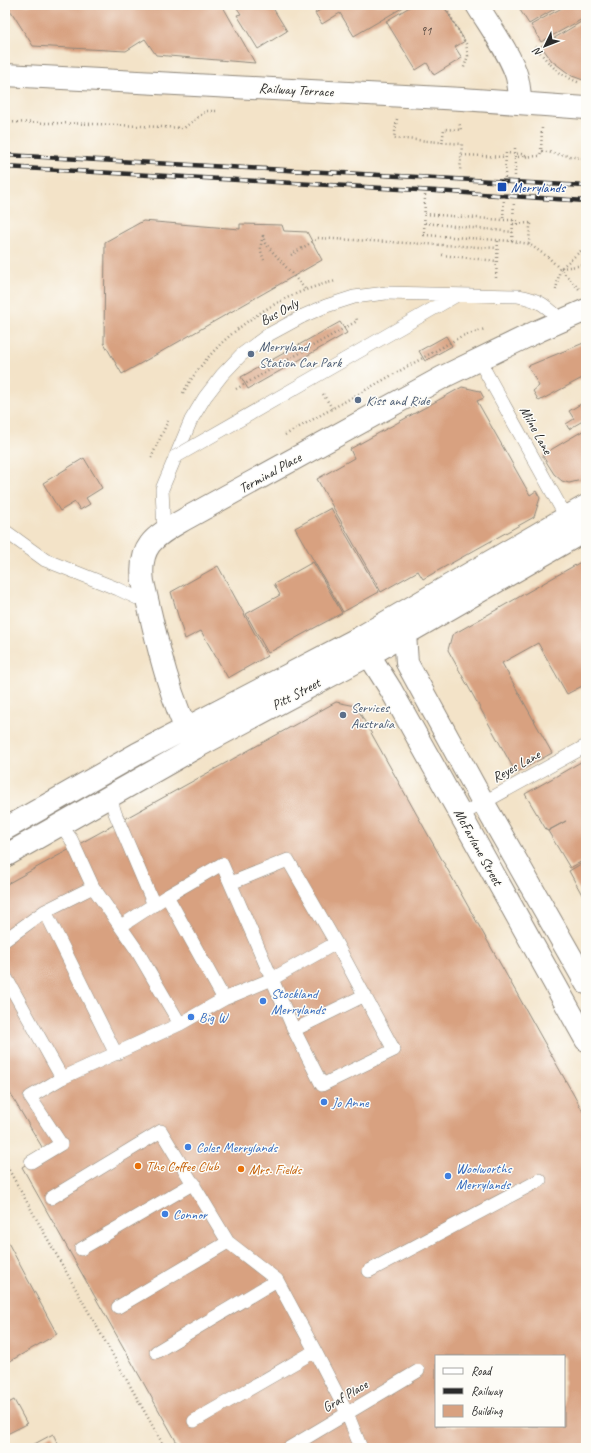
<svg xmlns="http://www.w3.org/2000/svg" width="591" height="1453" font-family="Caveat,sans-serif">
  <rect width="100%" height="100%" fill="#fdfcf7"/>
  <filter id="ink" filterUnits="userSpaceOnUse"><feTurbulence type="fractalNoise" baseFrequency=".025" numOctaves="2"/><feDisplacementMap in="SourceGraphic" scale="8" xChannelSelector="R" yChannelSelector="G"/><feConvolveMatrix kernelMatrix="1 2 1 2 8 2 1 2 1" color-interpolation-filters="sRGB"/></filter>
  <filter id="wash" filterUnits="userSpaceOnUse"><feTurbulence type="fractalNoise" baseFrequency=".012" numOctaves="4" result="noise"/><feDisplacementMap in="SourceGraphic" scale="16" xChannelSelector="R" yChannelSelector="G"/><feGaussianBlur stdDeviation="0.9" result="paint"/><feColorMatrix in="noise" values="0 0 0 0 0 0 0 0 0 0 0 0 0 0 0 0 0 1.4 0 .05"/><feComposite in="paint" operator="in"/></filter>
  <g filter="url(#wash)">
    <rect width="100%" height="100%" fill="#f3e3c8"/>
    <g id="blocks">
      <path fill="#d8a180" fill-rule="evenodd" d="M7,5h215l33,58 -99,-8 -11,-16 -19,12 -93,-5z
        M243,5h28l16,26 -29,18 -21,-34 4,-1 -4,-6z
        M329,5h78l-53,31 -14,-23 -18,11 -7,-11z
        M413,5h30l22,36 -10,6 7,11 -28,17 -7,-12 -11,7 -30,-49z
        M530,5h31l-32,19 -9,-14z
        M567,5h19v12l-45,25 -10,-17z
        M586,19v62l-14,-5 -20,-15 -11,-15z
        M143,221l97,8v-5l42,1 2,6 23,1 15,28 -200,114 -18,-31 1,-101z
        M340,322l7,11 -99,56 -7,-12z
        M446,336l6,10 -27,15 -6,-10z
        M586,342v34l-47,25 -6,-10 6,-5 -11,-20z
        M462,387l18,4 4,7 -7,3 53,94 6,-4 4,7 -6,19 -111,62 -5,-8 -37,21 -64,-113 37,-21 -4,-9z
        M586,401v18l-17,10 -3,-5 8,-5 -5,-8z
        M586,429v50l-17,4 -7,-2 -8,-7 -12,-19z
        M84,458l18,30 -16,10 4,6 -10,6 -5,-8 -15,9 -17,-28z
        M331,508l48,84 -36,20 -48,-84z
        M586,559v125l-19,10 -29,-51 -36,20 50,90 -36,20 -68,-123 4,-15z
        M313,562l29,51 -74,40 -22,-39 34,-19 -6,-11z
        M218,566l49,90 -39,22 -27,-47 -16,8 -14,-47z
        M336,702l20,4 230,411v331h-406l-158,-281 23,-15 -40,-67v-200zM436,1356h128v70h-128z
        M586,759v51l-2,1 2,3v45l-16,9 -22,-37 18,-10 -19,10 -22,-37z
        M586,861v41l-17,-31z
        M5,1237l52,97 -52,30z
        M14,1400l13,24 -22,11v-30z
        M53,1434l7,14h-33z"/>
    </g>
  </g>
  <g filter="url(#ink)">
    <use href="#blocks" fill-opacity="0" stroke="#8f877a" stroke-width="1"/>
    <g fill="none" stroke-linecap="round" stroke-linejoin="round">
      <g stroke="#8f877a" stroke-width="14">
        <path id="lane" d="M386,293l132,3c23,4 28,10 44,25
          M344,360l113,-65
          M479,360l87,157
          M5,531l40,29 73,29 30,14
          M164,531l-2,-42 29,-69 14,-23 17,-22 19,-20 27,-20 35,-19
          M110,796l5,17 39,92
          M461,815l125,-69
          M61,825l10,14 22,48
          M231,883l57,-23 48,83
          M167,896l57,103
          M45,911l71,143
          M5,940l40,-29 48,-24 43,62 44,75 44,-25 48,-20 -50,-115 -55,32 -46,30
          M336,943l58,107 -72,35 -28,-55 -22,-51z
          M5,976l57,102 -32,19 31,47 -30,18
          M294,1030l71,-35
          M62,1078l118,-54
          M51,1198l110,-67 67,111 49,38 38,71 32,62 14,35
          M81,1249l113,-66
          M369,1271l171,-91
          M118,1307l110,-65
          M156,1352l121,-72
          M194,1421l121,-70
          M289,1448l129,-77"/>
      </g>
      <g stroke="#8f877a" stroke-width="24">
        <path id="street" d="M405,634l2,29 76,139 103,181
          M369,655l22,35 195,350
          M195,748c-27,-52 -39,-110 -52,-166 -5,-38 13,-46 42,-63l258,-142 95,-46 48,-21
          M5,829l132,-75 222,-116 227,-132
          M5,856l190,-108 174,-93 217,-125"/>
      </g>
      <g stroke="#8f877a" stroke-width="24">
        <path id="secondary" d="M477,5c12,20 34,50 40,72 2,9 3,17 3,25
          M5,75l457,24 124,9"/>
      </g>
      <path stroke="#8f877a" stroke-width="2.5" stroke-dasharray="1 3" stroke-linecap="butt" d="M444,5l22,39 2,12 -5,14
        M535,46c15,19 21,27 45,37
        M397,119l-3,19 68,6 -2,28
        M5,122l90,2 89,4 22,-17h11
        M542,128l-1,23 45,8
        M442,143l2,-14 17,1 -2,-8
        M515,148v9l25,-1 1,-5
        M462,155l44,2
        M515,176v-19
        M425,195l-1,40 88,6 17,3 19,13 12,12 19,20
        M425,214l78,6
        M425,223l88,9
        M513,224l19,-1 -2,3 -1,18
        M263,235l2,8 41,47
        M263,236c-3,9 -3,15 1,24
        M512,241l2,-40
        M291,255l21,-13 5,-4 180,10
        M442,255l54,6
        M561,268l25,-3
        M496,278l2,-38
        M556,290l4,-21 23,-20 3,-1
        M236,389l121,-68 -1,-5
        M183,393c30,-55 92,-99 153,-112
        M323,394l9,14
        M285,435l177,-99 23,-7
        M151,458l17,-37
        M5,1163l160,285"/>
      <use href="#lane" stroke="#fff" stroke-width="13"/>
      <use href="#street" stroke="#fff" stroke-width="22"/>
      <use href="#secondary" stroke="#fff" stroke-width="22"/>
      <g stroke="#2b2b2b" stroke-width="4.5">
        <path id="rail" d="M5,155l581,31
          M5,167l431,24 150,10"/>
      </g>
      <use href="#rail" stroke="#fdfcf7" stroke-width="3" stroke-dasharray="9" stroke-linecap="butt"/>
      <g stroke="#8f877a" stroke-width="14" stroke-linecap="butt">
        <path id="lane-bridge" d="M303,316l23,-10 28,-9 32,-4
          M175,457l169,-97"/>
      </g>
      <path stroke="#8f877a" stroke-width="2.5" stroke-dasharray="1 3" stroke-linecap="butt" d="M517,224v-4h-14l3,-67 15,1 8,2"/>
      <use href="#lane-bridge" stroke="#fff" stroke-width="13"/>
    </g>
  </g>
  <rect fill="#1a4fb4" stroke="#fdfcf7" stroke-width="1.5" x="497" y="182" width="10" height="10" rx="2"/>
  <g fill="#5c6f8a" stroke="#fdfcf7" stroke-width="1.5">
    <circle cx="251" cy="354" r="4"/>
    <circle cx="358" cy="400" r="4"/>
    <circle cx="343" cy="715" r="4"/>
  </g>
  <g fill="#3f7fe0" stroke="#fdfcf7" stroke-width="1.5">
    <circle cx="263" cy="1001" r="4"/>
    <circle cx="191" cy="1017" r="4"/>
    <circle cx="324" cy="1102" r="4"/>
    <circle cx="188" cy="1147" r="4"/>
    <circle cx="448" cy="1176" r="4"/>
    <circle cx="165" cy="1214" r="4"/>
  </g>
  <g fill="#e8710a" stroke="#fdfcf7" stroke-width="1.5">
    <circle cx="138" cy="1166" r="4"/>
    <circle cx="241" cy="1169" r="4"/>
  </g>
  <g text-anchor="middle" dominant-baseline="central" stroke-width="3" stroke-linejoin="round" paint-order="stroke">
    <g font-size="12" fill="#564840">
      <text x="426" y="31">91</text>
    </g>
    <g font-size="14" fill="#2b2b2b" stroke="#fdfcf7">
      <text transform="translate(296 90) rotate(3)">Railway Terrace</text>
      <text transform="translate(279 312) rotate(-29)">Bus Only</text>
      <text transform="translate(536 430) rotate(61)">Milne Lane</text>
      <text transform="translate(270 473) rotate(-29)">Terminal Place</text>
      <text transform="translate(296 694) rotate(-28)">Pitt Street</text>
      <text transform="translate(516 766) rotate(-29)">Reyes Lane</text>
      <text transform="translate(478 847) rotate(61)">McFarlane Street</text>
      <text transform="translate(345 1396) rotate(-31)">Graf Place</text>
    </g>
    <g font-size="14" fill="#164399" stroke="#fdfcf7" text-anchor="start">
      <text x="511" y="187">Merrylands</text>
    </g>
    <g font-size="14" fill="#4e5e75" stroke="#fdfcf7" text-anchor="start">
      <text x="259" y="346">Merryland<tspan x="259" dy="16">Station Car Park</tspan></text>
      <text x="366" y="400">Kiss and Ride</text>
      <text x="351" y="707">Services<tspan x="351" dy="16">Australia</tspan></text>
    </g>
    <g font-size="14" fill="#366cbe" stroke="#fdfcf7" text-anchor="start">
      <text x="271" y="993">Stockland<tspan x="271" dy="16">Merrylands</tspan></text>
      <text x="199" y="1017">Big W</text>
      <text x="332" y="1102">Jo Anne</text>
      <text x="196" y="1147">Coles Merrylands</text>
      <text x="456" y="1168">Woolworths<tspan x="456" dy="16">Merrylands</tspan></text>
      <text x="173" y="1214">Connor</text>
    </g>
    <g font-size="14" fill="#c56008" stroke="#fdfcf7" text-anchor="start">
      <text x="146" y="1166">The Coffee Club</text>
      <text x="249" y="1169">Mrs. Fields</text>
    </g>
  </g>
  <rect width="591" height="1453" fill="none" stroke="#fdfcf7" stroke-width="20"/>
  <rect x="435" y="1355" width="130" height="72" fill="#fdfcf7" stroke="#a9a8a5"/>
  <rect x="443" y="1368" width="20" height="6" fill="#ffffff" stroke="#a9a8a5"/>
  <text x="471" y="1375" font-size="12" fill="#2b2b2b">Road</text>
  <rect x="443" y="1388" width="20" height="6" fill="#2b2b2b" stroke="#a9a8a5"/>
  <text x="471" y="1395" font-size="12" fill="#2b2b2b">Railway</text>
  <rect x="443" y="1405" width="20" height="12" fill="#d8a180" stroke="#a9a8a5"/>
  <text x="471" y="1415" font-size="12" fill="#2b2b2b">Building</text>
  <g transform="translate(545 46) rotate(227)" stroke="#fdfcf7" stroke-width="3" paint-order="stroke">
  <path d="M0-3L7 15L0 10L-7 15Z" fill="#2b2b2b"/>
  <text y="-6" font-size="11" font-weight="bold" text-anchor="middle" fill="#2b2b2b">N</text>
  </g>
</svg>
